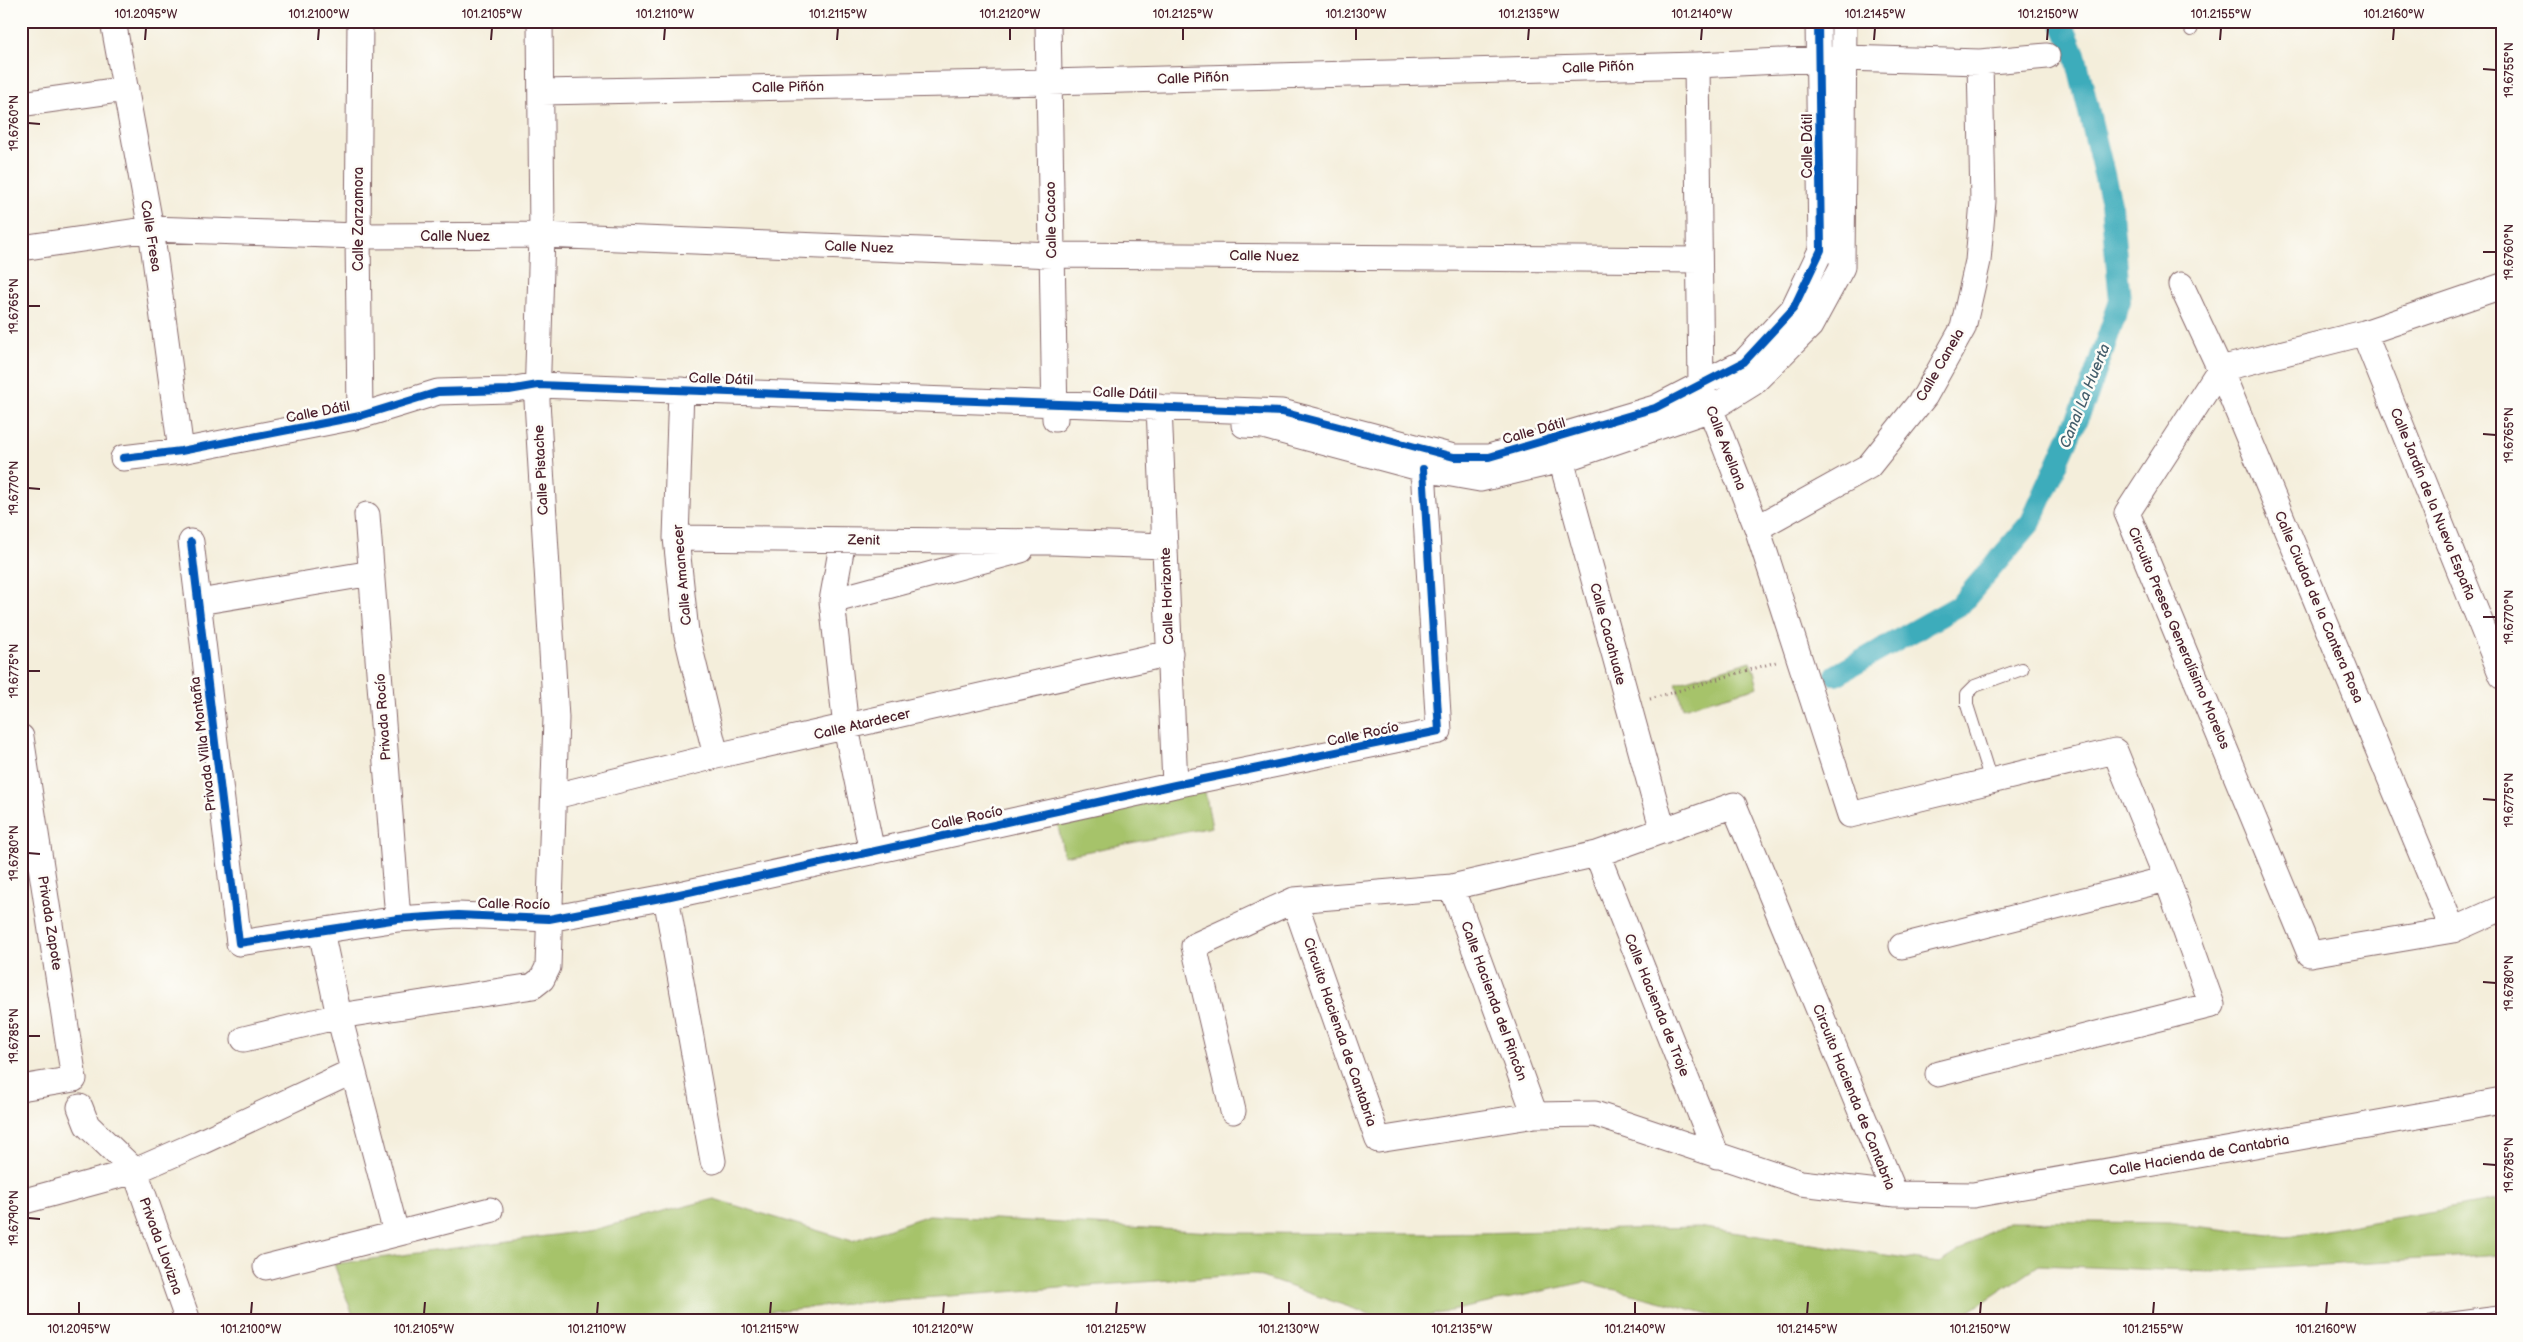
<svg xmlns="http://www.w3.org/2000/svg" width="2523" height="1342" font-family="'Balsamiq Sans',sans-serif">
  <rect width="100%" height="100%" fill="#fdfcf7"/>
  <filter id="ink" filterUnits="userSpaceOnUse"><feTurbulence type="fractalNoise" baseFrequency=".02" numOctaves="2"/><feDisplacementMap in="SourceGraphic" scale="10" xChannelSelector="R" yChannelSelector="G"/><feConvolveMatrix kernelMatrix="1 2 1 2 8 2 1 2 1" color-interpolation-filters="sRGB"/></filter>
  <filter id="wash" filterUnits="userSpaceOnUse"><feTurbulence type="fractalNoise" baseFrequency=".0096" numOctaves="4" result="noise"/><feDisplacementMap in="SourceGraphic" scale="20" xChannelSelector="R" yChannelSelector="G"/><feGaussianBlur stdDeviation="1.12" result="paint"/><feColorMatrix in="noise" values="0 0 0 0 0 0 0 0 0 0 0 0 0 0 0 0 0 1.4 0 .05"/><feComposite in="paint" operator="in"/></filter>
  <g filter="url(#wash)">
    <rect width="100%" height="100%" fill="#f4eedb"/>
    <path fill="#a6c36a" stroke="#78714a" d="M1751,661l7,26 -75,21 -7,-25z
      M1205,792l7,35 -148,29 -7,-35z
      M714,1199l138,42 77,-26 299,18 212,1 258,-7 241,36 69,-42 161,2 118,14 215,-38v55l-291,18 -172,-7 -84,56h-219l-151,-39 -180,39h-15l-137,-47 -386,28 -199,19h-313l-21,-57 258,-34z"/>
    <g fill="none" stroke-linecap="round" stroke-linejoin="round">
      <path stroke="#3dacbb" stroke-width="22" d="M1836,675l124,-70 71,-83 56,-125 33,-96 -9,-98 -36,-149 -14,-33"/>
    </g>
  </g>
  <g filter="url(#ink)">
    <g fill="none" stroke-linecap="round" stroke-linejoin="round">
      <g stroke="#866769" stroke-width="14">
        <path id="service" d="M2191,30l4,-9
          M1991,781l-24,-76v-11l8,-8 47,-17
          M2433,1321l69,-9"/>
      </g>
      <g stroke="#866769" stroke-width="27">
        <path id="minor" d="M113,21l38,208 30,222
          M360,21l-2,215 2,180
          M1048,21l7,398
          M1697,65l4,320 56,143 93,287 265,-64 52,128 45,126 -274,69
          M542,92l507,-10 648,-17 148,-7 135,4 67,-6
          M21,104l105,-15
          M21,248l130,-19 207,7 184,-1 510,20 647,5
          M2181,285l39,84 233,561
          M2502,286l-138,47 -144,36 -93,144 183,441 143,-24 49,-22
          M2364,333l138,343
          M681,390l-5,148 10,94 30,124
          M1159,407l16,378
          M1244,425l19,1 160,43 57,10 81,-19 150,-51 42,-26 57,-57 32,-59 2,-246
          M1557,445l106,386
          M123,458l58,-7 179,-35 78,-24 71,-2 29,-5 744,27 172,45h35l166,-49 89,-46 49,-53 28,-59 -3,-229
          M367,515l31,404
          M1757,528l112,-62 56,-70 38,-68 15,-67 5,-60 -3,-139
          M676,538l376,4 113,4
          M843,540l-11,61 14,127 26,124
          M191,542l48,401 159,-24 60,-4 91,4 117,-22 509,-112 264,-54 -16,-262
          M832,601l189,-51
          M199,602l173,-29
          M21,737l53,342 -53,9
          M555,796l161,-40 454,-103
          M1597,854l120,302
          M1452,887l83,228
          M666,897l47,264
          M1294,900l84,240 157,-25 60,-1 206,69 94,11 78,1 529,-94
          M321,931l18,85 57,217
          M1902,946l265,-67
          M244,1039l95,-23 194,-30 9,-7 6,-12 8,-249 -19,-317 5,-166 -2,-214
          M80,1107l7,18 48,46 53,150
          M1233,1111l-39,-165 100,-46 158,-13 145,-33 137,-49 161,389
          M21,1202l114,-31 64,-28 154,-72
          M266,1267l224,-57"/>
      </g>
      <path stroke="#866769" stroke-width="3" stroke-dasharray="1 4" stroke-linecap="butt" d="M1650,699l126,-37"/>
      <use href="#service" stroke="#fff" stroke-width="12"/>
      <use href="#minor" stroke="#fff" stroke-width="25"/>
      <g stroke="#fdfcf7" stroke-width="11">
        <path id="cycleway" d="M123,458l58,-7 179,-35 78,-24 71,-2 29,-5 744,27 172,45h35l166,-49 89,-46 49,-53 28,-59 -3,-229
          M191,542l48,401 159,-24 60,-4 91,4 117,-22 509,-112 264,-54 -16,-262"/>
      </g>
      <use href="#cycleway" stroke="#0057b8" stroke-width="8"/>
    </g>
  </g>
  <path fill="none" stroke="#4a1f2b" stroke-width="2" d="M145,40l1,-12M318,40l1,-12M491,40l1,-12M664,40l1,-12M837,40l1,-12M1010,40v-12M1183,40v-12M1356,40v-12M1528,40l1,-12M1701,40l1,-12M1874,40l1,-12M2047,40l1,-12M2220,40l1,-12M2393,40l1,-12M2483,69l13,1M28,123l12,1M2483,252h13M28,306h12M2483,434l13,1M28,488l12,1M2483,617h13M28,671h12M2483,799l13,1M28,853l12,1M2483,982l13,1M28,1036h12M2483,1164l13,1M28,1218l12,1M79,1314v-12M251,1314l1,-12M424,1314l1,-12M597,1314l1,-12M770,1314l1,-12M943,1314l1,-12M1116,1314l1,-12M1289,1314v-12M1462,1314v-12M1635,1314v-12M1807,1314l1,-12M1980,1314l1,-12M2153,1314l1,-12M2326,1314l1,-12"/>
  <g text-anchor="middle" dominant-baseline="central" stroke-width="5" stroke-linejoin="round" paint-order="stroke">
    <g font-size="14" fill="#4a1f2b" stroke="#fdfcf7">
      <text transform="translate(1598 67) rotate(-2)">Calle Piñón</text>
      <text transform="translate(1193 78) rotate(-2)">Calle Piñón</text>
      <text transform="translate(788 87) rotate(-1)">Calle Piñón</text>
      <text transform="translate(1807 146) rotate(-90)">Calle Dátil</text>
      <text transform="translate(358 219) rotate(-90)">Calle Zarzamora</text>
      <text transform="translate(1051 220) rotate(-91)">Calle Cacao</text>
      <text transform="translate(151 236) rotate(81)">Calle Fresa</text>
      <text x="455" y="236">Calle Nuez</text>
      <text transform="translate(859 247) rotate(2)">Calle Nuez</text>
      <text transform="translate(1264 256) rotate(1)">Calle Nuez</text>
      <text transform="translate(1940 365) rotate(-60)">Calle Canela</text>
      <text transform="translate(721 379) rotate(2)">Calle Dátil</text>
      <text transform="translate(1125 393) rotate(2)">Calle Dátil</text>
      <text transform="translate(318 412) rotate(-11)">Calle Dátil</text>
      <text transform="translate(1534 431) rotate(-16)">Calle Dátil</text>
      <text transform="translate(1726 448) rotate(69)">Calle Avellana</text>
      <text transform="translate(541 470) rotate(-93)">Calle Pistache</text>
      <text transform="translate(2433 504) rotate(68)">Calle Jardín de la Nueva España</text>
      <text transform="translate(864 540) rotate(1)">Zenit</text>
      <text transform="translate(682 575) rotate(-95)">Calle Amanecer</text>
      <text transform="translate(1167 596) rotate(-92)">Calle Horizonte</text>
      <text transform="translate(2319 607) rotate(67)">Calle Ciudad de la Cantera Rosa</text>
      <text transform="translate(1608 634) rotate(75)">Calle Cacahuate</text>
      <text transform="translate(2179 638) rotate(67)">Circuito Presea Generalísimo Morelos</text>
      <text transform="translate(383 717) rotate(-94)">Privada Rocío</text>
      <text transform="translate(862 724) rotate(-13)">Calle Atardecer</text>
      <text transform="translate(1363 734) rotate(-12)">Calle Rocío</text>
      <text transform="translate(203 744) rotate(-97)">Privada Villa Montaña</text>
      <text transform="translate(967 818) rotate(-12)">Calle Rocío</text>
      <text transform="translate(514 904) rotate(1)">Calle Rocío</text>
      <text transform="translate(50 923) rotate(81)">Privada Zapote</text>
      <text transform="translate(1494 1001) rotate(70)">Calle Hacienda del Rincón</text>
      <text transform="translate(1657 1005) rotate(68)">Calle Hacienda de Troje</text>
      <text transform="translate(1340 1032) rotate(71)">Circuito Hacienda de Cantabria</text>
      <text transform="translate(1854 1097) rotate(68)">Circuito Hacienda de Cantabria</text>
      <text transform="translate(2199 1155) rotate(-10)">Calle Hacienda de Cantabria</text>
      <text transform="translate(161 1246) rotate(70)">Privada Llovizna</text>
    </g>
    <g font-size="15" font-style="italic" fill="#445e6c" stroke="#fdfcf7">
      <text transform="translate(2085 396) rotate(-68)">Canal La Huerta</text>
    </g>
  </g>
  <rect width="2523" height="1342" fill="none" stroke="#fdfcf7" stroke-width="55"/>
  <rect x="28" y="28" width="2468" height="1286" fill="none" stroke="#4a1f2b" stroke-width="2"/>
  <g font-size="12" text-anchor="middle" fill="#4a1f2b">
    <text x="146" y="18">101.2095°W</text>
    <text x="319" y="18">101.2100°W</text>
    <text x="492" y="18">101.2105°W</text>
    <text x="665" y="18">101.2110°W</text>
    <text x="838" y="18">101.2115°W</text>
    <text x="1010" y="18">101.2120°W</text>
    <text x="1183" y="18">101.2125°W</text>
    <text x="1356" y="18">101.2130°W</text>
    <text x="1529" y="18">101.2135°W</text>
    <text x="1702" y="18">101.2140°W</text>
    <text x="1875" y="18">101.2145°W</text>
    <text x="2048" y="18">101.2150°W</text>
    <text x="2221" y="18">101.2155°W</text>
    <text x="2394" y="18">101.2160°W</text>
    <text transform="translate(2509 70) rotate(-90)" y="4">19.6755°N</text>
    <text transform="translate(14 123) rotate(-90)" y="4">19.6760°N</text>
    <text transform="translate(2509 252) rotate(-90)" y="4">19.6760°N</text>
    <text transform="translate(14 306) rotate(-90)" y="4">19.6765°N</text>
    <text transform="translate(2509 435) rotate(-90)" y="4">19.6765°N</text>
    <text transform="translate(14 488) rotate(-90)" y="4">19.6770°N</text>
    <text transform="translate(2509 617) rotate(-90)" y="4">19.6770°N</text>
    <text transform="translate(14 671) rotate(-90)" y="4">19.6775°N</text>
    <text transform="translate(2509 800) rotate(-90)" y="4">19.6775°N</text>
    <text transform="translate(14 853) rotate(-90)" y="4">19.6780°N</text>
    <text transform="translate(2509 983) rotate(-90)" y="4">19.6780°N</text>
    <text transform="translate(14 1036) rotate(-90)" y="4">19.6785°N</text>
    <text transform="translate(2509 1165) rotate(-90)" y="4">19.6785°N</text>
    <text transform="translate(14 1218) rotate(-90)" y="4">19.6790°N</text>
    <text x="79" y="1333">101.2095°W</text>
    <text x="251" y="1333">101.2100°W</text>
    <text x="424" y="1333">101.2105°W</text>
    <text x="597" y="1333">101.2110°W</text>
    <text x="770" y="1333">101.2115°W</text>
    <text x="943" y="1333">101.2120°W</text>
    <text x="1116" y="1333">101.2125°W</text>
    <text x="1289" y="1333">101.2130°W</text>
    <text x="1462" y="1333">101.2135°W</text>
    <text x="1635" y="1333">101.2140°W</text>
    <text x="1807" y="1333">101.2145°W</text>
    <text x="1980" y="1333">101.2150°W</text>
    <text x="2153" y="1333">101.2155°W</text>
    <text x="2326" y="1333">101.2160°W</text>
  </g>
</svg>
